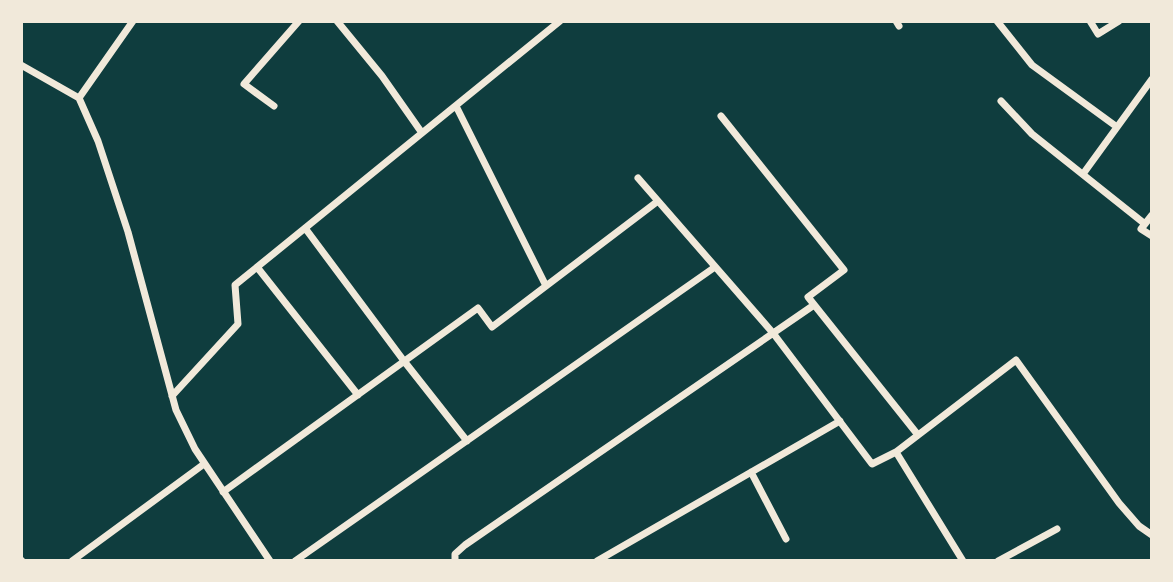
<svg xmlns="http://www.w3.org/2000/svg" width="1173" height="582" font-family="Karla,sans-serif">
  <rect width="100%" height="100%" fill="#0f3d3e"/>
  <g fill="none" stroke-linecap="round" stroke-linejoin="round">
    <path stroke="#f1e9da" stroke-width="7" d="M337,21l45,55 40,57
      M896,21l3,5
      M997,21l35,44 85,62
      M1090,21l8,13 21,-13
      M21,65l58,33 19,43 30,91 48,178 19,39 75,112
      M79,98l54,-77
      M1001,101l31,33 113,90
      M274,106l-30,-22 55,-63
      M456,106l90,180
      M721,116l123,154 -36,27 110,138
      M1083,174l69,-95
      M638,178l135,155 99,131 24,-12 67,109
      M1152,215l-11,14 11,7
      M305,228l99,133 63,80
      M257,267l101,128
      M172,396l66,-72 -3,-39 325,-264
      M896,452l120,-92 103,143 20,23 13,9
      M751,472l35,67
      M223,492l255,-184 14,19 166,-126
      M21,560l1,1
      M72,561l132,-97
      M295,561l420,-294
      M455,561v-7l10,-9 349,-240
      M597,561l243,-140
      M998,561l59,-32"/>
  </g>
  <rect width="1173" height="582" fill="none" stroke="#f1e9da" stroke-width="46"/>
</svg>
